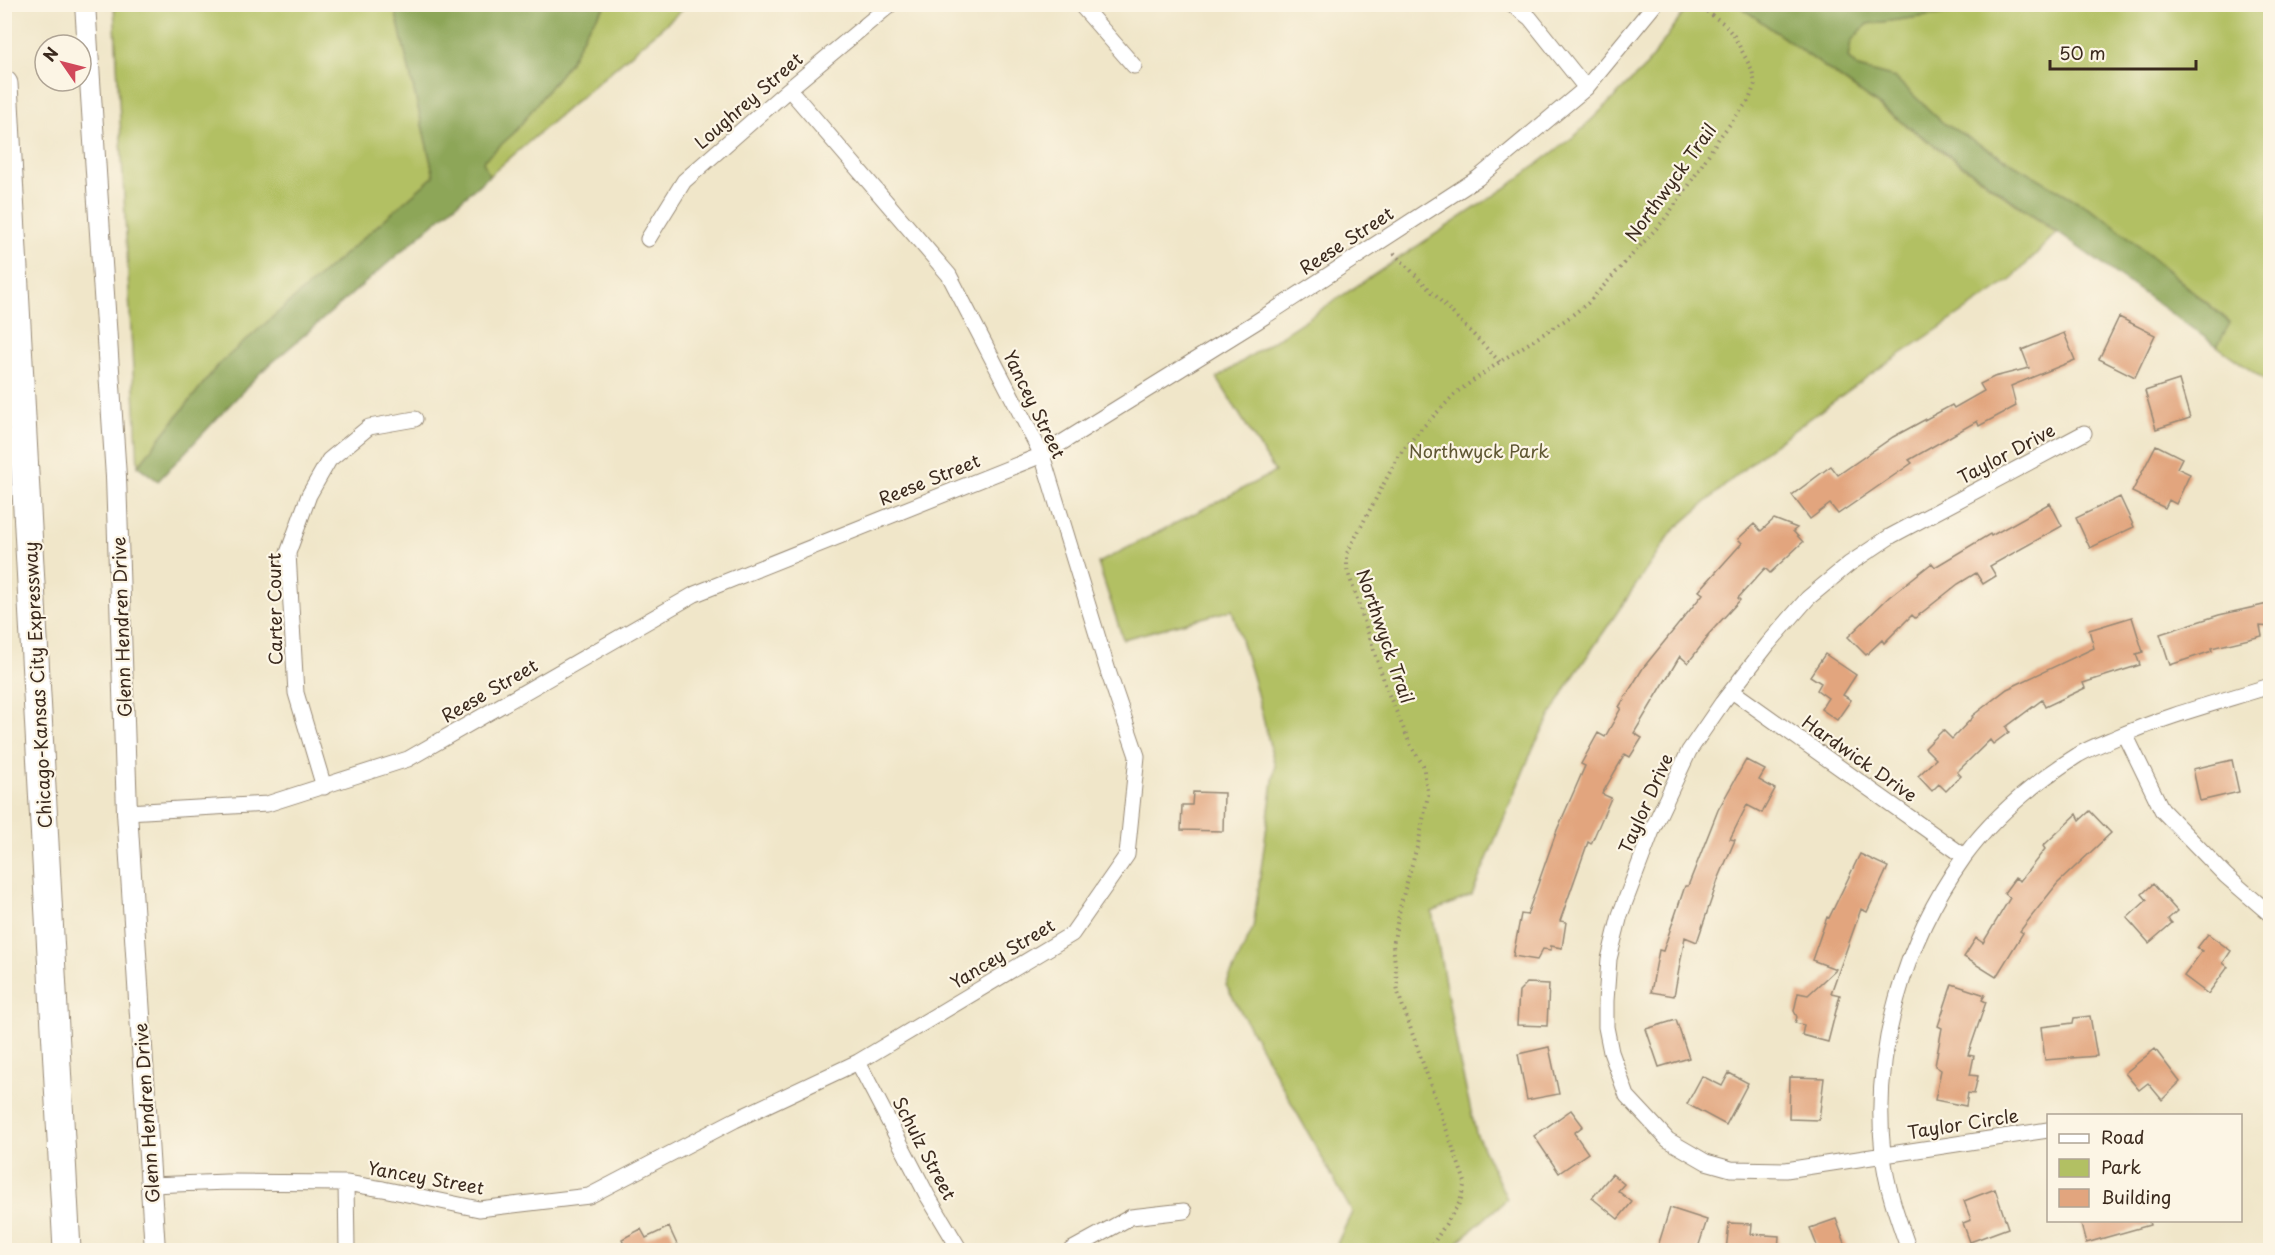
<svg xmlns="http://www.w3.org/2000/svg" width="2275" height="1255" font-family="'Playpen Sans',sans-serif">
  <rect width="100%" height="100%" fill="#fcf5e5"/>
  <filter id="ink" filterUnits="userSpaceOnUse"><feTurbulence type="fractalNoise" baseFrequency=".0167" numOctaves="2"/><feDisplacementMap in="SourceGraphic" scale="12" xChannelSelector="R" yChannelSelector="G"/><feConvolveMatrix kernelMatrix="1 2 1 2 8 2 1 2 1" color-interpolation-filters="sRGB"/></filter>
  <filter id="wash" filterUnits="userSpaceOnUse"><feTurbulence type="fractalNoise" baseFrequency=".008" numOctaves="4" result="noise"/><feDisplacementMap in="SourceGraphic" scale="24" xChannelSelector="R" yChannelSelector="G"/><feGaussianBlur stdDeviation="1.35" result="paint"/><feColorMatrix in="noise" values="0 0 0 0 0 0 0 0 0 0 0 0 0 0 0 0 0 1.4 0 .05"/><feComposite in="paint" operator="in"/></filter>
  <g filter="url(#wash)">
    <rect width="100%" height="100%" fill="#f0e6c9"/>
    <path fill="#b2c063" stroke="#767540" stroke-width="1.5" d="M114,5h280l40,171 -216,189 -80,101z
      M606,5h82l-199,171 -7,-15 32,-28 55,-70 18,-34z
      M1689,5h49l318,228 -45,47 -134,90 -116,84 -89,78 -103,151 -35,63 -62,149 -40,17 27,147 17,74 31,66 -49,43 -2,8h-122l18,-38 -126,-227 27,-57 22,-162 -20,-80 -23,-76 -109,29 -25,-76 177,-91 -58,-94 293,-193 67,-51 70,-69z
      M2009,5h261v379l-53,-38 13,-24 -127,-106 -160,-93 -48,-45 -37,-10 -10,-10 3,-17 16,-17z"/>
    <path fill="#8da659" stroke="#64683c" stroke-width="1.5" d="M394,5h212l-19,24 -18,34 -55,70 -31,28 6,15 -230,198 -101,107 -20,-15 80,-101 216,-189z
      M1738,5h271l-142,19 -16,17 -3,17 10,10 37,10 48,45 160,93 127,107 -13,23z"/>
    <g id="blocks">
      <path fill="#e2a57e" d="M2119,317l36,18 -20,42 -36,-18z
        M2064,333l11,27 -64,26 5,20 -37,20 -2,-5 -68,39 3,3 -74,51 -8,-10 -20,15 -18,-24 39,-29 7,9 55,-38 59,-32 2,3 30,-17 -4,-7 14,-7 35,-9 -7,-18z
        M2179,380l11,38 -34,11 -11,-38z
        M2156,445l26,13 -5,10 13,6 -14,30 -7,-4 -4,8 -33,-16z
        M2120,497l14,30 -44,21 -14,-30z
        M2050,503l12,23 -72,40 6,10 -13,8 -7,-11 -18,11 -43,34 -3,-3 -28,28 -2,-3 -16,15 -18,-18 41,-40 43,-34 3,4 55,-33 1,2z
        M1774,519l23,9 -4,3 10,11 -33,31 -5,-5 -27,30 2,2 -34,37h2l-20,26 -8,-7 -46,77 8,5 -12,19 -5,-3 -23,40 9,4 -20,46 -3,-2 -28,79 6,1 -4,26 -11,-2v4l-8,-1 -6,11 -24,-4 8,-42 6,1 30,-85 28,-64 -4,-2 17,-31 7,4 16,-29 -2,-1 24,-39 60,-74 -4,-3 43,-48 -4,-4 16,-15 7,7z
        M2268,604l3,23 -11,-1 2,10 -51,12 1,3 -42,14 -10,-31 59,-19z
        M2132,617l11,35 -7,2 4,11 -57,18 2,5 -40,19 -3,-7 -36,27 3,5 -16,12 -3,-4 -33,32 4,4 -15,15 -7,-7 -7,7 -14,-15 18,-17 -11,-11 18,-18 9,9 21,-22 -1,-1 35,-27 87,-41 -5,-18z
        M1825,654l31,21 -13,20 8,5 -14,20 -16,-11 7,-11 -11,-8 4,-7 -11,-7z
        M1746,760l19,10 -6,10 16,9 -13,24 -15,-8 -17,34 5,1 -17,40 -21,62 -12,-5 -11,59 -23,-4 8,-42 4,1 22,-65h3l30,-76z
        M2232,760l7,32 -39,9 -7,-32z
        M1193,792l31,1 -1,38 -42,-1 1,-25h10z
        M2090,811l21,22 -54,51 -37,47 3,2 -27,44 -32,-20 12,-19 7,5 27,-45 -6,-5 11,-15 5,3 25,-32 -2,-3 34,-32 3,6z
        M1860,854l28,13 -21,45 -6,-3 -30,84 9,2 -12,47 -26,-7 2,-10 -9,-2 2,-6 -3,-6 4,-18 10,2 28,-26 -24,-9 15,-43 2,1z
        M2153,884l24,27 -9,8 4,4 -23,20 -22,-25 20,-18 -5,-6z
        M2208,934l23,17 -8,12 5,4 -20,27 -24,-18 18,-25 -5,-3z
        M1527,983l22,1 -2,42 -30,-1 2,-34z
        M1952,984l33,11 -3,5 4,2 -18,53 6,1 -4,19 8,1 -4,18 -6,-1 -2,13 -31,-6 6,-30 -6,-4 7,-38 -4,-2z
        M2090,1016l7,40 -52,4 -4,-33 32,-4 1,-5z
        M1676,1020l13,38 -30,9 -13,-38z
        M1549,1047l10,47 -32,6 -9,-46z
        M2155,1049l25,33 -18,18 -14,-17 -9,7 -14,-17z
        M1729,1073l19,10 -22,42 -39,-21 15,-28 20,10z
        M1790,1077l34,1 -5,42 -30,-1z
        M1571,1110l12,16 -9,7 14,20 -29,20 -25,-37z
        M1612,1174l12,10 -6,7 14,11 -14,17 -26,-21z
        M1995,1189l13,39 -38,14 -7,-19 8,-3 -7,-19z
        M1670,1208l37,12 -10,31h-25l-14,-5z
        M1836,1219l12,32h-29l-9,-23z
        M2080,1221h69l1,4 -64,18z
        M1729,1223l23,1 -1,10 28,2 -1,15h-52z
        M669,1227l11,24h-59l5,-3 -4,-9 19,-10 5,9z"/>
    </g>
  </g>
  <g filter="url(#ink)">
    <use href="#blocks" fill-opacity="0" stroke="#968874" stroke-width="1.5"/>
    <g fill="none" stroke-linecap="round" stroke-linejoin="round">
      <g stroke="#968874" stroke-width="17">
        <path id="minor" d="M1080,4l54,62
          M1512,4l18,14 56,70
          M648,239l36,-58 105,-92 102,-85
          M1732,691l232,165
          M2125,734l37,76 64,66 44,38
          M324,787l-28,-94 -8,-140 21,-58 20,-35 40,-33 46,-8
          M127,812l140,-8 141,-45 287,-165 347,-139 214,-133 222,-144 108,-90 69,-84
          M858,1062l69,133 33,55
          M2048,1130l-262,40 -55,-1 -25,-7 -38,-22 -41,-44 -16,-44 -5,-25v-26l3,-42 11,-44 33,-87 36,-77 33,-48 46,-59 40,-46 41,-34 42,-28 193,-103
          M346,1183l1,67
          M151,1185l76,-3 119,1 37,6 96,20 110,-13 146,-76 123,-58 214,-128 55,-79 10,-99 -28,-82 -67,-219 -93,-180 -160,-186
          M1071,1250l60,-33 53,-6
          M1909,1250c-11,-31 -23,-63 -26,-96 -11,-103 21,-213 81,-297 30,-41 71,-75 114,-102 12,-7 25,-12 37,-17 50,-22 104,-36 155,-52"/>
      </g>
      <g stroke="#968874" stroke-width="22">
        <path id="tertiary" d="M85,4l31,473 11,335 28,438"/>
      </g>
      <g stroke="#968874" stroke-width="29">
        <path id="motorway" d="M4,84l63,1166"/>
      </g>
      <path stroke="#968874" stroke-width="4" stroke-dasharray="1.5 4.5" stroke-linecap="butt" d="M1394,253l106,109
        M1429,1250l31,-48 5,-20 -67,-189 -5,-48 8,-42 18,-63 9,-45 -5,-30 -12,-19 -24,-56 -40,-121v-16l52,-98 22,-26 36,-37 47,-33 63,-40 21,-16 76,-83 25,-35 30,-47 30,-38 6,-16 -3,-14 -18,-34 -11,-13 -27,-19"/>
      <use href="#minor" stroke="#fff" stroke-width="15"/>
      <use href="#tertiary" stroke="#fff" stroke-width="20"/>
      <use href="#motorway" stroke="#fff" stroke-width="27"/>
    </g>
  </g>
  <g text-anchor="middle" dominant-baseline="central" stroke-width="4.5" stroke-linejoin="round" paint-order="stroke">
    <g font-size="18" fill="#3b2a1e" stroke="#fcf5e5">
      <text transform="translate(748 100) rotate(-41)">Loughrey Street</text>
      <text transform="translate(1670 182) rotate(-54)">Northwyck Trail</text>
      <text transform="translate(1346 240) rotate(-33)">Reese Street</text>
      <text transform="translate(1035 404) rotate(64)">Yancey Street</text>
      <text transform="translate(2006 453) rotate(-28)">Taylor Drive</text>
      <text transform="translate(929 479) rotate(-22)">Reese Street</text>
      <text transform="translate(274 609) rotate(-91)">Carter Court</text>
      <text transform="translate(121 627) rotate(-92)">Glenn Hendren Drive</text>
      <text transform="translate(1386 636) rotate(71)">Northwyck Trail</text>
      <text transform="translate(37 685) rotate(-93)">Chicago-Kansas City Expressway</text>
      <text transform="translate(489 690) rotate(-30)">Reese Street</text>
      <text transform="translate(1860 758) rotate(35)">Hardwick Drive</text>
      <text transform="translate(1645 803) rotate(-66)">Taylor Drive</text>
      <text transform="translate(1002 953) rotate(-31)">Yancey Street</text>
      <text transform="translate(146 1113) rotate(-94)">Glenn Hendren Drive</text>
      <text transform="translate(1963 1123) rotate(-9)">Taylor Circle</text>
      <text transform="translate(925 1148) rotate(62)">Schulz Street</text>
      <text transform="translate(426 1177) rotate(10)">Yancey Street</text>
    </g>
    <g font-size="18" fill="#5f5733" stroke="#fcf5e5">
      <text x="1479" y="450">Northwyck Park</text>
    </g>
  </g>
  <rect width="2275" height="1255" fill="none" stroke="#fcf5e5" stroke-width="24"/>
  <rect x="2047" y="1114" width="195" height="108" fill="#fcf5e5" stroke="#afa495" stroke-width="1.5"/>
  <rect x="2059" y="1134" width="30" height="9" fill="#ffffff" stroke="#afa495" stroke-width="1.5"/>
  <text x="2101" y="1144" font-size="18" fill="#3b2a1e">Road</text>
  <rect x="2059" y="1159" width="30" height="18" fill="#b2c063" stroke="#afa495" stroke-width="1.5"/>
  <text x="2101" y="1174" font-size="18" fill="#3b2a1e">Park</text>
  <rect x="2059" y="1189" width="30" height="18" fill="#e2a57e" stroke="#afa495" stroke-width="1.5"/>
  <text x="2101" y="1204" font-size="18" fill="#3b2a1e">Building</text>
  <g transform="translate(63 63) rotate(305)"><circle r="28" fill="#fcf5e5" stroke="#afa495" stroke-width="1.5"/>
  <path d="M0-4.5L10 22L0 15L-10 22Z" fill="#d1495b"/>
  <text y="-9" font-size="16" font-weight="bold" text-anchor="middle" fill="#3b2a1e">N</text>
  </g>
  <path d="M2050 60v9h146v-9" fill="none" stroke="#3b2a1e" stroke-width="3"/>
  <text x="2059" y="60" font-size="18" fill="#3b2a1e" stroke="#fcf5e5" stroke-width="4.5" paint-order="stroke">50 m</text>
</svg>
